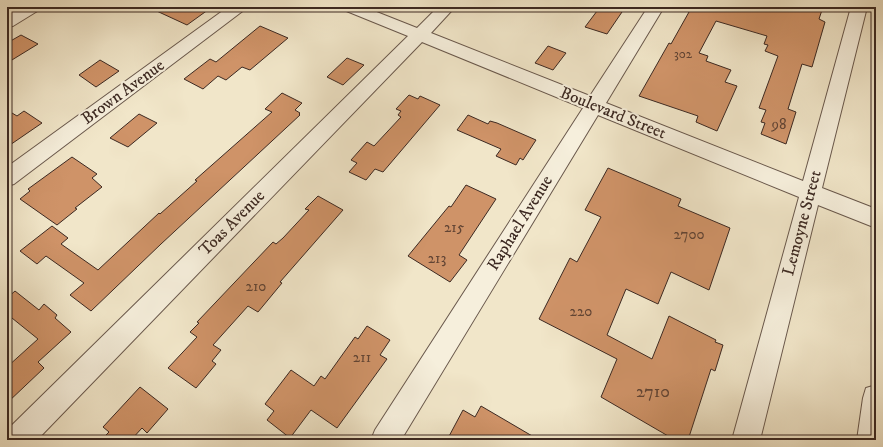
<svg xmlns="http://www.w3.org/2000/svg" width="883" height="447" font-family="'IM FELL DW Pica',serif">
  <rect width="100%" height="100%" fill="#f1e6c9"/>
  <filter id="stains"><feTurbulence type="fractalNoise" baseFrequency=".005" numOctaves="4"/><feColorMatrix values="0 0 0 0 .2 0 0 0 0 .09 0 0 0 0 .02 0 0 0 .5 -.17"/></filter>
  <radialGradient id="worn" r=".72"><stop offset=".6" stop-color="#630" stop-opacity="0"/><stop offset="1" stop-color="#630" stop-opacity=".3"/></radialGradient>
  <path fill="#cf9368" stroke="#3c2922" d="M148,7h64l-25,18z
    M600,7h8l14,5 -15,22 -22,-7z
    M685,7h138l-4,12 6,3 -13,45 -10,-3 -14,45 8,3 -10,32 -25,-10 4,-11 -4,-1 5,-12 -7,-2 19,-52 -13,-5 3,-6 -4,-1 3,-8 -51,-15 -17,32 9,3 -2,5 25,9 -6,12 12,4 -20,45 -21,-9 2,-6 -59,-20 30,-53 2,1 18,-32 -4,-2z
    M260,26l28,12 -38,32 -8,-3 -16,13 -8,-4 -15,13 -19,-10 26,-20 6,3z
    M21,35l17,9 -31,19v-20z
    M548,46l18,7 -13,17 -18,-7z
    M347,58l17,7 -21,20 -16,-8z
    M100,60l19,11 -23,16 -17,-12z
    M282,93l20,10 -7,7 5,3 -1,1 1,1 -139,129 -70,67 -21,-16 14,-12 -38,-27 -9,8 -17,-13 32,-25 16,12 -7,6 37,26 61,-57 1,1 37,-33 -2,-1 77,-68 -7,-3z
    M409,95l9,4 2,-3 20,9 -57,67 -8,-3 -9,11 -17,-8 8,-9 -6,-3 16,-18 7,4 27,-29 -3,-2 3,-4 -5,-2z
    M7,110l10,6 7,-5 18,12 -35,24z
    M139,114l18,9 -29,24 -18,-9z
    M468,115l20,9 2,-3 7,2 39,17 -13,20 -3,-2 -4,7 -20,-9 5,-7 -44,-19z
    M72,157l25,17 -5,4 10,9 -27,21 2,1 -20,16 -37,-26 10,-8 -2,-2z
    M608,168l73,31 -3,7 52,22 -21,62 -38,-18 -13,32 -32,-15 -19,46 45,24 17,-43 47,24 -1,2 8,3 -8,26 -4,-2 -23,71h-13l-74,-43 16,-38 -78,-40 31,-61 7,4 24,-45 -16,-7z
    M466,185l30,14 -37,56 8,5 -17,22 -42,-26 41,-50 2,1z
    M318,196l25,14 -63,72 2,1 -24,29 -10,-6 -35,39 8,5 -9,11 4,3 -20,24 -28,-20 29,-31 -7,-5 9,-9 -2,-1 76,-80 3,2 7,-6 26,-28 -4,-1z
    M15,291l24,19 5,-6 13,11 -2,3 16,14 -33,30 6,6 -37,35v-36l31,-28 -31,-25v-16z
    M367,326l23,14 -10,15 7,4 -50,69 -26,-18 -21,28 -23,-18 7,-9 -9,-7 26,-34 23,16 7,-10 4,3 30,-42 3,2z
    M140,387l28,22 -21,24 -5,-5 -11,12h-30l8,-8 -6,-5z
    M481,406l58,34h-92l16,-30 12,7z"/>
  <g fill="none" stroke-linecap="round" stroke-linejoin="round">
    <g stroke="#69584c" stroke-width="2">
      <path id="minor" d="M21,7h20l-2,3 -26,16 -6,1v-12z
        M228,7h18l-2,3 -230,174 -7,2v-19z
        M342,7h22l53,21 21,-21h17l-24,26 159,63 58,-89h16l-58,96 197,78 48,-174h16l-45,181 54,21v19l-58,-23 -58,235h-28l67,-243 -201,-82 -197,325h-30l4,-10 208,-322 -161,-66 -385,398h-30v-10l401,-394 -64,-26z"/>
    </g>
    <g stroke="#69584c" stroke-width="2">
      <path id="tertiary" d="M876,385v55h-19l6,-42 3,-10z"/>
    </g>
    <use href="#minor" fill="#f6efdc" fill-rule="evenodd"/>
    <use href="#tertiary" fill="#f6efdc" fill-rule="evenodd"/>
  </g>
  <g text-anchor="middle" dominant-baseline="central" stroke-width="4" stroke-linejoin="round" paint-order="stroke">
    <g font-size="13" fill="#614434">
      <text x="683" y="54">302</text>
    </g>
    <g font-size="15" fill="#614434">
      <text x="779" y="124">98</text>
      <text x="454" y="227">215</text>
      <text x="689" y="234">2700</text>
      <text x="437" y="258">213</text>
      <text x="256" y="286">210</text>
      <text x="581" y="311">220</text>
      <text x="362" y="357">211</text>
    </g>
    <g font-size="17" fill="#3c2922" stroke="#f6efdc">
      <text transform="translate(123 92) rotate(-36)">Brown Avenue</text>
      <text transform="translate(613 113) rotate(22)">Boulevard Street</text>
      <text transform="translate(232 223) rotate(-45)">Toas Avenue</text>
      <text transform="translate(520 223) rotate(-58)">Raphael Avenue</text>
      <text transform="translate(802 223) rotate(-75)">Lemoyne Street</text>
    </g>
    <g font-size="18" fill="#614434">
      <text x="653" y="392">2710</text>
    </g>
  </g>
  <rect width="883" height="447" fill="none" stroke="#f1e6c9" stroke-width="24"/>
  <rect x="8" y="8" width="867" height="431" fill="none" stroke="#3c2922" stroke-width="2"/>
  <rect x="12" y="12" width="859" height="423" fill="none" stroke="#3c2922"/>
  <rect width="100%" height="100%" filter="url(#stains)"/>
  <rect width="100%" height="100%" fill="url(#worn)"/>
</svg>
